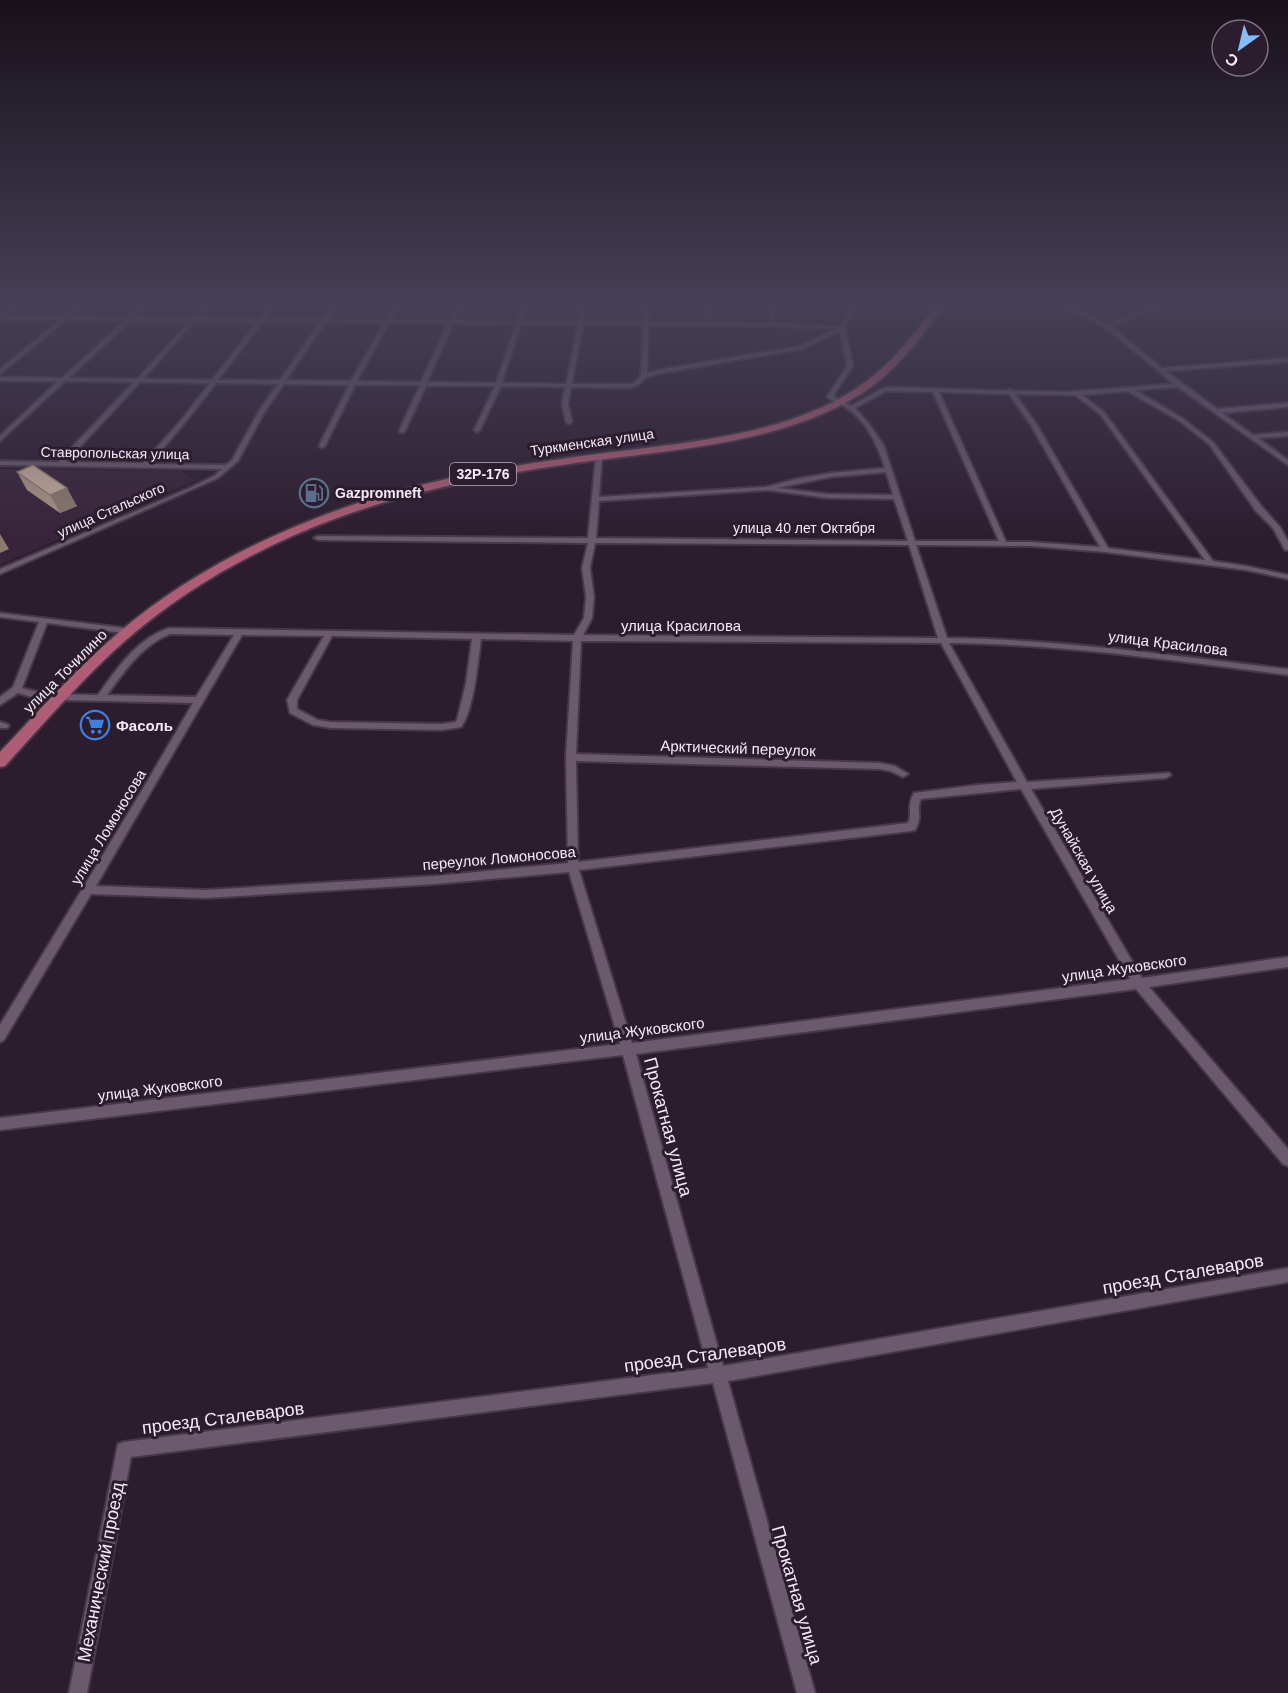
<svg xmlns="http://www.w3.org/2000/svg" width="1288" height="1693" font-family="Arial,sans-serif">
  <rect width="100%" height="100%" fill="#2c1d2e"/>
  <path fill="#38243a" d="M0,469l165,2 15,-1 16,10 -196,85z"/>
  <g fill="none" stroke-linecap="round" stroke-linejoin="round">
    <g stroke="#463947" stroke-width="4">
      <path id="street" d="M14,305h6l-16,11 59,1 15,-12h5l-13,12 57,1 14,-13h5l-12,13h59l12,-13h5l-12,13 62,1 11,-14h4l-10,14h58l10,-14h4l-9,14 58,1 9,-15h4l-8,15h58l8,-15h4l-6,15 62,1 5,-16h5l-5,16h56l3,-16h5l-3,17h61v-17h5v17l57,1v-18h5l1,18h58l-4,-18h5l4,18 65,4 13,-22h4l-12,23 8,38 -20,30 18,10 31,-17 7,-2 118,4 3,-2 3,2 53,1 108,-8 -69,-57 -44,-22h6l40,19 52,-19h6l-54,21 51,42 126,-10v4l-122,9 51,38 71,-6v4l-66,6 31,22 35,-3v4l-30,2 30,22v5l-110,-78 -43,3 47,28 31,24 49,65 18,20 8,14v9h-3l-12,-22 -17,-17 -47,-67 -31,-24 -51,-29 -45,4 22,17 109,149 33,5 42,9v4l-42,-9 -141,-18 -74,-6 -115,-1 31,93c114,1 227,18 341,31v6c-113,-14 -225,-31 -339,-32l78,139 142,-9 2,2 -5,3 -135,11 111,189 146,-21v10l-139,20 139,162v17l-5,-2 -147,-175 -500,65 87,312 565,-98v14l-560,99 87,312h-18l-84,-310 -582,74 -44,236h-18l49,-249 6,-2 584,-74 -85,-313 -623,75v-12l620,-74 -51,-172 -134,12 -229,14 -115,-4 -87,146 -4,2v-17l144,-238 49,-84 -133,-3 -28,-3 -14,-4 -18,12v-8l13,-10 26,-65 -39,-5v-4l133,16 1,2 -4,3 -83,-11 -25,65c24,8 51,6 76,7 19,-26 38,-56 71,-67l405,7 10,-17 2,-21 -4,-29 6,-25 -270,-3 -4,-2 4,-2 270,2 8,-82 3,-2 3,2 -3,41 167,-10 30,-8 35,-6 54,-5c-7,-22 -18,-46 -37,-59 -7,-5 -15,-7 -21,-12l20,-31 -7,-35 -38,18 -139,24 -17,4 -8,8 -9,3 -58,-1 -3,17 4,18 -3,2 -3,-2 -4,-18 3,-17 -64,-1 -21,44 -3,2 -3,-2 21,-44h-69l-21,45 -3,2 -3,-2 21,-46h-65l-30,61 -3,2 -3,-2 30,-61 -65,-1 -19,27 -27,50 -20,17 -218,96v-5l192,-82 22,-11 8,-7 -222,-4v-4l58,1 76,-80 -69,-1 -65,60v-5l58,-55h-58v-4l62,1 62,-57 -58,-1 -66,54v-5l60,-49h-60v-5zM130,321h60l-53,58 -68,-1zM195,321l62,1 -45,58 -69,-1zM263,322h57l-40,58h-62zM326,322l58,1 -33,58 -65,-1zM389,323h59l-27,59 -64,-1zM453,324h63l-20,59 -69,-1zM521,324l57,1 -12,59 -64,-1zM583,325h60l-2,51 -7,7 -5,1h-57zM649,325l152,2 34,2 -34,17 -139,23 -15,4zM140,382l70,1 -27,35 -40,45 -77,-1zM216,383l62,1 -19,27 -27,49 -6,5 -76,-1 37,-44zM886,391l47,1 66,149h-84l-31,-95 -15,-22 -14,-16zM939,392l70,2 22,31 69,122 -69,-5h-25zM1015,394l60,1 25,19 105,146 -97,-12 -71,-123zM886,472l7,23 -65,-1 -51,-6 54,-11zM768,490l60,8 66,1 14,42 -312,-3 3,-37zM595,543l314,2 29,93 -355,-3 9,-17 2,-21 -4,-29zM170,634l64,1 -38,62 -89,-2c18,-24 34,-49 63,-61zM242,635l82,1 -37,64 3,13 23,12 18,3 111,2 19,-3c13,-17 17,-66 20,-88l92,2 -7,116 2,106 -133,13 -229,14 -110,-4zM332,636l140,3 -6,44 -9,37 -2,2 -13,2 -111,-2 -13,-2 -21,-11v-9zM581,641l360,2 76,139 -40,3 -63,8c-8,14 -1,20 -6,30l-330,39 -2,-101 304,8 10,2 13,6 5,-3 -13,-8 -15,-3 -304,-9zM1021,789l109,190 -498,64 -53,-173 332,-39 4,-1c9,-15 0,-19 6,-31z
        M0,722l7,2 2,2 -2,2h-7z"/>
    </g>
    <g stroke="#463947" stroke-width="4">
      <path id="primary" d="M936,305h8c-24,34 -49,68 -85,90 -82,51 -196,55 -290,69 -78,11 -157,27 -232,54 -76,28 -150,69 -211,122 -44,39 -82,83 -121,126l-5,1v-15c38,-40 75,-82 117,-118 62,-53 135,-92 210,-120 77,-29 160,-45 241,-56 92,-14 207,-17 286,-68 34,-22 59,-53 82,-85z"/>
    </g>
    <use href="#street" fill="#6b596d" fill-rule="evenodd"/>
    <use href="#primary" fill="#af5d74" fill-rule="evenodd"/>
  </g>
  <path fill="#ac9687" d="M17,472l60,34 -17,7 -33,-23z"/>
  <path fill="#8c7a6e" d="M67,488l10,18 -17,7 -10,-18z
    M0,534l9,15 -9,4z"/>
  <path fill="#c8af9d" stroke="#8c7a6e" stroke-width="1.5" d="M33,465l34,23 -17,7 -33,-23z"/>
  <linearGradient id="sky" x2="0" y2="1"><stop stop-color="#181019"/><stop offset="0.56" stop-color="#454057"/><stop offset="1" stop-color="#454057" stop-opacity="0"/></linearGradient>
  <rect width="1288" height="542" fill="url(#sky)"/>
  <defs>
    <g id="fuel-ring" transform="scale(1.5)"><circle r="9.5" fill="#2c1d2e" stroke="#5c6f8a" stroke-width="1.5"/><path d="M-5.5-6h7V0h2V4h1.3V-2.5L3-4.5l.8-.8L6-3V5H2.5V1h-1V6h-7ZM-4.2-4.7v3.2H.2V-4.7Z" fill="#5c6f8a"/></g>
    <g id="supermarket-ring" transform="scale(1.5)"><circle r="9.5" fill="#2c1d2e" stroke="#3f7fe0" stroke-width="1.5"/><path d="M-6-5.5h2.5l.6 2H6L4.5 2H-2.5L-4.4-4H-6ZM-1.5 3.2a1.3 1.3 0 1 0 .1 0ZM3 3.2a1.3 1.3 0 1 0 .1 0Z" fill="#3f7fe0"/></g>
  </defs>
  <g fill-rule="evenodd">
    <use href="#fuel-ring" x="314" y="493"/>
    <use href="#supermarket-ring" x="95" y="725"/>
  </g>
  <g text-anchor="middle" dominant-baseline="central" stroke-width="6" stroke-linejoin="round" paint-order="stroke">
    <g font-size="14" fill="#f5eaf5" stroke="#2c1d2e">
      <text transform="translate(592 442) rotate(-8)">Туркменская улица</text>
      <text transform="translate(115 453) rotate(1)">Ставропольская улица</text>
      <text transform="translate(111 510) rotate(-24)">улица Стальского</text>
      <text x="804" y="528">улица 40 лет Октября</text>
    </g>
    <rect fill="#2c1d2e" stroke="#b9acb9" stroke-width="1.5" x="450" y="463" width="66" height="22" rx="4.5"/>
    <g font-size="14" font-weight="bold" fill="#f5eaf5">
      <text x="483" y="474">32Р-176</text>
    </g>
    <g font-size="14" font-weight="bold" fill="#f5eaf5" stroke="#2c1d2e" text-anchor="start">
      <text x="335" y="493">Gazpromneft</text>
    </g>
    <g font-size="15" fill="#f5eaf5" stroke="#2c1d2e">
      <text x="681" y="625">улица Красилова</text>
      <text transform="translate(1168 643) rotate(7)">улица Красилова</text>
      <text transform="translate(65 671) rotate(-45)">улица Точилино</text>
      <text transform="translate(738 748) rotate(2)">Арктический переулок</text>
      <text transform="translate(108 827) rotate(-59)">улица Ломоносова</text>
      <text transform="translate(499 858) rotate(-5)">переулок Ломоносова</text>
      <text transform="translate(1084 860) rotate(60)">Дунайская улица</text>
      <text transform="translate(1124 968) rotate(-8)">улица Жуковского</text>
      <text transform="translate(642 1030) rotate(-7)">улица Жуковского</text>
      <text transform="translate(160 1088) rotate(-7)">улица Жуковского</text>
    </g>
    <g font-size="15" font-weight="bold" fill="#f5eaf5" stroke="#2c1d2e" text-anchor="start">
      <text x="116" y="725">Фасоль</text>
    </g>
    <g font-size="18" fill="#f5eaf5" stroke="#2c1d2e">
      <text transform="translate(668 1127) rotate(75)">Прокатная улица</text>
      <text transform="translate(1183 1274) rotate(-10)">проезд Сталеваров</text>
      <text transform="translate(705 1355) rotate(-8)">проезд Сталеваров</text>
      <text transform="translate(223 1418) rotate(-7)">проезд Сталеваров</text>
      <text transform="translate(101 1572) rotate(-79)">Механический проезд</text>
      <text transform="translate(797 1595) rotate(74)">Прокатная улица</text>
    </g>
  </g>
  <g transform="translate(1240 48) rotate(214)"><circle r="28" fill="#2c1d2e" stroke="#7c6f7e" stroke-width="1.5"/>
  <path d="M0-4.5L10 22L0 15L-10 22Z" fill="#82bcfa"/>
  <text y="-9" font-size="16" font-weight="bold" text-anchor="middle" fill="#f5eaf5">С</text>
  </g>
</svg>
